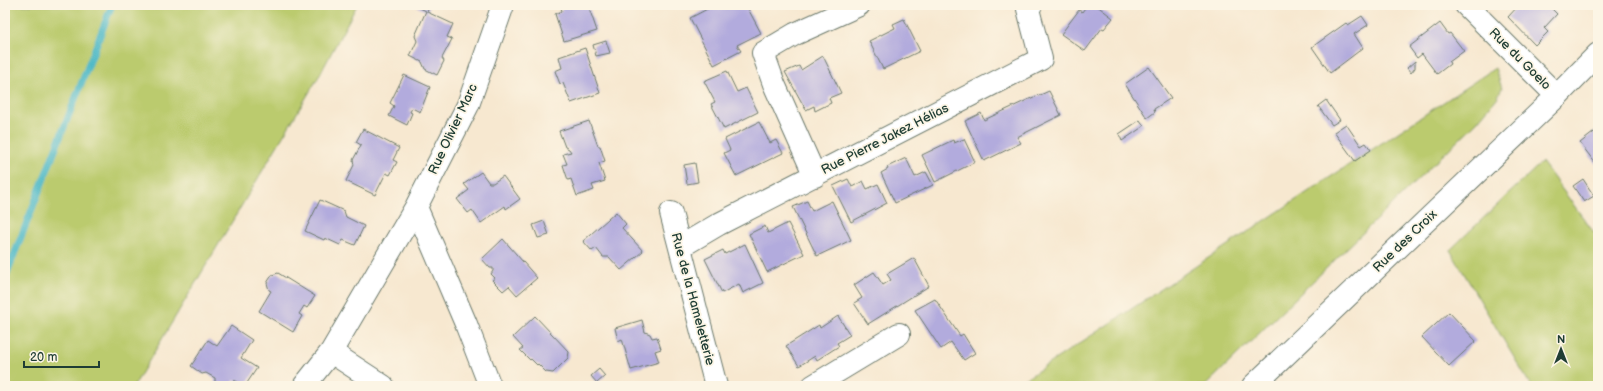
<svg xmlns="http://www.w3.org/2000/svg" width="1603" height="391" font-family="'Balsamiq Sans',sans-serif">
  <rect width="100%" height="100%" fill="#fcf5e5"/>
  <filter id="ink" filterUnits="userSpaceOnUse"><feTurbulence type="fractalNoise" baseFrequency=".025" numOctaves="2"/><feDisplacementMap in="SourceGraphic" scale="8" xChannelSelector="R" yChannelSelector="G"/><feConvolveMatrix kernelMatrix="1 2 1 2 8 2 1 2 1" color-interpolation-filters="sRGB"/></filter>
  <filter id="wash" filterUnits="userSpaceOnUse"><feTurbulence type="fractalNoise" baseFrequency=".012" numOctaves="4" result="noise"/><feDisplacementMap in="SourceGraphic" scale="16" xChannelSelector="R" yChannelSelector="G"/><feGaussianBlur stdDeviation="0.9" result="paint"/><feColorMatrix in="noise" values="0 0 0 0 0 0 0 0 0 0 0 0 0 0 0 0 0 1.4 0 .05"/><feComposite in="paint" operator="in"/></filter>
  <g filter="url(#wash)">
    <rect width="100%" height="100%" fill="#f7e8d0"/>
    <path fill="#bbcb6e" stroke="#6d8451" d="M5,5h352l-38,71 -185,310h-129z
      M1495,68l7,20 -5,10 -21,25 -271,263h-190z
      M1542,162l56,76v148h-67l-81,-136z"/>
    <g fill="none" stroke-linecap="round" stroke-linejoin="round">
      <path stroke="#4bb8c6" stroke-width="7" d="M5,278l107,-273"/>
    </g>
    <g id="blocks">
      <path fill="#b2abdd" d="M414,5h16l-3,7 26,12 -6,13 5,2 -10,19 2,3 -7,14 -12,-6 -3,-7 -12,-6 7,-15 -2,-5 11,-25z
        M560,5h28l9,26 -33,10 -9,-27 7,-3z
        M715,5h31l15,28 -24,12 4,6 -27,14 -24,-47z
        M1087,5h9l17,13 -9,11 -2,-1 -17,23 -24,-17 18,-24 3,2z
        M1519,5h29l9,9 -13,14 4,4 -13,13 -27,-28z
        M1362,16l6,9 -14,9 9,14 -33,25 -18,-26 34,-24 2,2z
        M904,19l16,32 -37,18 -14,-28 26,-13 -2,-4z
        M1440,23l8,11 2,-1 14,18 -15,11 1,2 -13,10 -15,-20 -5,4 -8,-11z
        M606,41l4,12 -14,3 -3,-11z
        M585,48l15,45 -29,10 -8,-20 -3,1 -5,-13 7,-3 -3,-11z
        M823,56l18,37 -12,5 2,5 -16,8 -1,-5 -8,4 -21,-38 14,-6 2,4z
        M1415,61v7l-4,5 -4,-5z
        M1149,67l22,31 -17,11 1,3 -8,6 -22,-34z
        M727,71l10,21 9,-4 12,24 -34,17 -13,-25 4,-2 -11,-21z
        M404,75l26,12 -10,25 -8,-4 -2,4 2,1 -5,12 -18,-9 5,-10 -4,-3z
        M1049,91l12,24 -44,22 4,6 -37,18 -19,-40 16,-8 3,7 54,-25v1z
        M1326,100l14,20 -8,5 -14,-19z
        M1140,120l4,6 -22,15 -3,-7z
        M589,121l9,25h2l5,15 -6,2 6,18 -13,4 2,5 -17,6 -6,-17 -3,1 -5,-15 4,-1 -4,-10 8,-2 -2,-3 -4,-2 -6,-16z
        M759,122l11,21 6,-3 7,13 -47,23 -12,-23 6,-3 -5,-11z
        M1346,124l15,22 5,-3 5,7 -16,11 -21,-29z
        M363,129l36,19 -6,12 4,2 -7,13 -4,-2 -11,22 -29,-14 8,-16 -1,-5 8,-15 -5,-3z
        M1598,129v33l-2,2 -16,-21z
        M964,139l11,23 -40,20 -13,-27 31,-15 1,3z
        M906,158l9,19 11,-5 7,13 -38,18 -14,-30 7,-4 -1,-2z
        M695,163l3,19 -11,2 -3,-19z
        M481,172l8,11h4l10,-7 17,23 -14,10 -1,-3 -24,17 -9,-13 -4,3 -11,-14 12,-9 -5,-6z
        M848,179l4,8 11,-6 4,8 11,-5 9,19 -36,19 -18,-36z
        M1583,179l11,17 -10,6 -11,-16z
        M320,200l24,11 2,6 18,9 -9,19 -12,-5 -3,5 -15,-7 -1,2 -19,-9z
        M807,201l5,10 20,-10 19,39 -34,16 -24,-49z
        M616,212l10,12 -4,4 21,23 -22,19 -12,-13h-6l-7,-9 -4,3 -9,-10z
        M544,221l5,14 -11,3 -5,-13z
        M788,223l16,31 -37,18 -18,-38 16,-8 3,7z
        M503,239l34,39 -20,17 -8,-9 -6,5 -11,-11 3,-2 -4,-4 2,-3v-3h-3l-8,-9z
        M745,244l18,39 -20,10 -4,-9 -17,9 -17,-34 18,-9 2,4z
        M914,258l15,28 -61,38 -14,-21 8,-5 -8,-13 20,-13 9,13 8,-5 -4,-6z
        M278,273l37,23 -8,12 -3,-2 -5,8 3,2 -9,16 -34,-21 12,-20 -2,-1 -2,-7 5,-8z
        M935,299l25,37 3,-2 12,19 -11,7 -13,-18 -10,7 -26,-39z
        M1449,312l27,29 -27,25 -27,-29z
        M535,316l34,36 -1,6 -15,15 -7,-1 -8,-8 -1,1 -6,-6 -1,1 -10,-10 3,-2 -10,-11z
        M838,316l12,19 -13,8 2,3 -22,14 -2,-4 -16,10 -13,-20 33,-21 1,3z
        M642,320l3,12 5,2 2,4 5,-1 4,12 -6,2 4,11 -28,8 -9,-31 -4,2 -3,-13z
        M231,326l21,14 -11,18 16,10 -12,18 -11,-6 -4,6h-14l-2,-1 1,-3v-4l-9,-5 -4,1 -11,-8 17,-26 9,6z
        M599,369l6,7 -8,7 -6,-7z"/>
    </g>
  </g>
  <g filter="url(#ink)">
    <use href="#blocks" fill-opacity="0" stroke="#6b796b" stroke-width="1"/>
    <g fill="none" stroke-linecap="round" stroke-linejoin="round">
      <g stroke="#6b796b" stroke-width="24">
        <path id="minor" d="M1466,5l91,91
          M815,176l-41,-92 -11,-31 32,-19 64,-29
          M416,207l50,117 24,62
          M671,213l45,173
          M680,247l39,-23 322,-165 -13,-50 3,-4
          M331,352l52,34
          M304,386l27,-34 85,-145 52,-102 35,-100
          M813,386l86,-52"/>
      </g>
      <g stroke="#6b796b" stroke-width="24">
        <path id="major" d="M1253,386l304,-290 41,-42"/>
      </g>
      <use href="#minor" stroke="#fff" stroke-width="22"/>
      <use href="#major" stroke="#fff" stroke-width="22"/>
    </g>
  </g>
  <g text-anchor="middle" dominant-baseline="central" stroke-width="3.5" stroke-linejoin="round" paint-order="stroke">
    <g font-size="13" fill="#1f3d34" stroke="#fcf5e5">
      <text transform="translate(1520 59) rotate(45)">Rue du Goelo</text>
      <text transform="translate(453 129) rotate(-65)">Rue Olivier Marc</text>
      <text transform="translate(885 139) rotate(-27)">Rue Pierre Jakez Hélias</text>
      <text transform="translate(1405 241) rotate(-44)">Rue des Croix</text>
      <text transform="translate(693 299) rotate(75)">Rue de la Hameletterie</text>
    </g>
  </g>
  <rect width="1603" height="391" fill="none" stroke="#fcf5e5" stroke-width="20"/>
  <g transform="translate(1561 349)" stroke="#fcf5e5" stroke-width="3" paint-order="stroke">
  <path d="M0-3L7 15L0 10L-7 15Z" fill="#1f3d34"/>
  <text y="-6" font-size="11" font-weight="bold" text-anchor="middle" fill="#1f3d34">N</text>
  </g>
  <path d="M24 361v6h75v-6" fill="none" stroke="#1f3d34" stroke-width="2"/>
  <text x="30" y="361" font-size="12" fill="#1f3d34" stroke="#fcf5e5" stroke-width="3" paint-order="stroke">20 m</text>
</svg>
